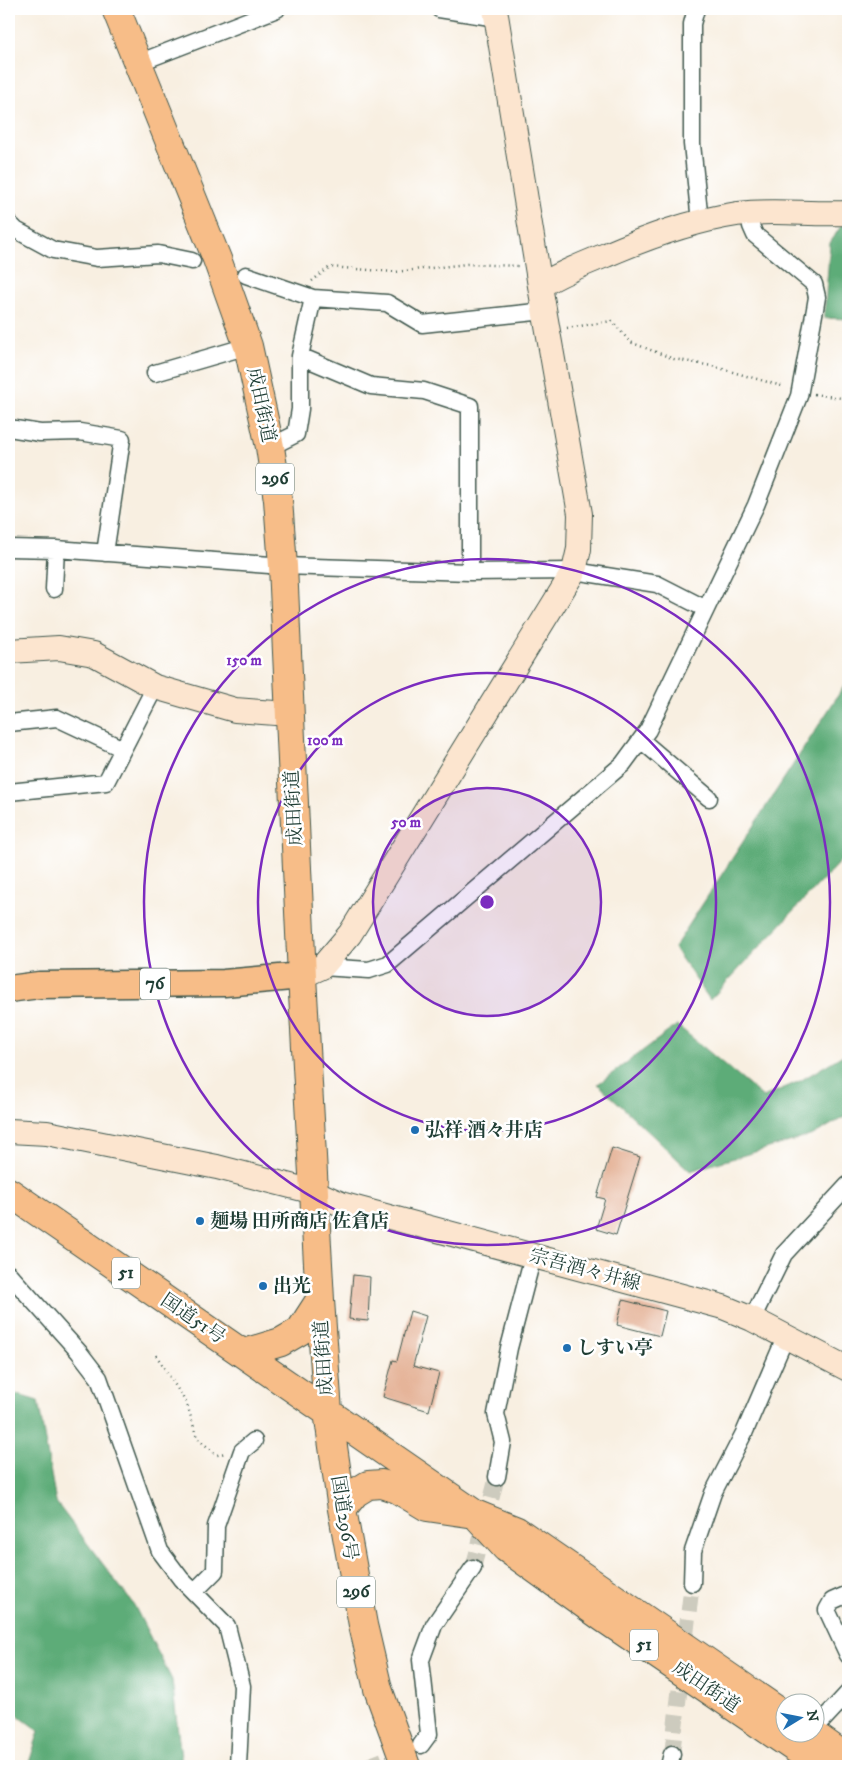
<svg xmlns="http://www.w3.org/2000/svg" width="857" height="1775" font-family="'IM FELL DW Pica','Noto Serif JP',serif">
  <rect width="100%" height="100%" fill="#fff"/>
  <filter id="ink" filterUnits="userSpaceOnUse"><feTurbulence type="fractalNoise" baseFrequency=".02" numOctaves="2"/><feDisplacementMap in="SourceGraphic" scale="10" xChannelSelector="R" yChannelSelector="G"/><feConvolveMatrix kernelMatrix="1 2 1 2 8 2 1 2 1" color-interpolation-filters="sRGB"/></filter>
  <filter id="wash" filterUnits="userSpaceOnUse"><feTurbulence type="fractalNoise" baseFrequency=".0096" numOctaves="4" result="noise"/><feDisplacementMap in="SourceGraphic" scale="20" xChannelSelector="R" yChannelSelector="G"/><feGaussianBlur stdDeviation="1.12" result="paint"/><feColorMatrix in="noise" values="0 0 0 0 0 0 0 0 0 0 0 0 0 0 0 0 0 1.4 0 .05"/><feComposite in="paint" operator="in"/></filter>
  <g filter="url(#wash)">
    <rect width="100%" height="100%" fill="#f8efe1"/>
    <path fill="#5dac78" stroke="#3e7456" d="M848,215v104l-24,-1 6,-75z
      M848,680v173l-138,147 -36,-52z
      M677,1025l86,72 37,-16 48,-29v63l-35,20 -123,36 -92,-87z
      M9,1392l29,9 18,101 78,103 38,75 10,86h-154l11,-35 -30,-22z"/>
    <g id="blocks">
      <path fill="#e5b499" d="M612,1148l28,9 -24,78 -20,-6 9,-30 -8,-2z
        M353,1275l17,2 -2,44 -19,-2z
        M623,1300l43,11 -6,25 -43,-11z
        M410,1311l16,5 -13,50 26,7 -10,38 -46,-14 10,-37 4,1z"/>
    </g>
  </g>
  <g filter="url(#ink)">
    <use href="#blocks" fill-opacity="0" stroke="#40584e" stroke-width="1"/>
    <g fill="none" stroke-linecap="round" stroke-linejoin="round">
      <path stroke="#cdcbbe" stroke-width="16" stroke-dasharray="16 8" stroke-linecap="butt" d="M473,1568l24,-91
        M672,1754l20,-171
        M368,1766l41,-16"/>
      <g stroke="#40584e" stroke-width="19">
        <path id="street" d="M439,9l58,9
          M696,9l-4,15v120l8,78
          M138,63l139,-54
          M9,223l7,7 37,20 44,8 61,-4 34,7
          M246,275l67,23 74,5 35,21 123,-13
          M300,356l71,30 53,5 46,15v166
          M155,373l93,-27
          M9,428l31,5 40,-1 42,7 -17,114
          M270,447l26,-13 4,-25v-53l13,-58
          M9,548l47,1 227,17 187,6 104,-1 83,13 49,25
          M54,589l2,-40
          M9,723l48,-5 66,31
          M641,740l68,58
          M9,792l97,-10 49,-95
          M322,967l47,3 19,-6 235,-200 25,-34 108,-225 43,-109 16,-87 2,-12 -3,-13 -59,-49 -4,-9 -1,-13
          M9,1274l70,78 20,26 61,173 21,28 46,47 15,60 -4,80
          M752,1319l32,-65 64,-69
          M497,1477l6,-35 -7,-28 13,-66 24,-92
          M692,1583l1,-32 20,-58 32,-62 41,-95
          M194,1592l21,-21 1,-45 26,-75 12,-10
          M848,1594l-16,7 -5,9 21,45
          M814,1732l7,-10 27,-29
          M421,1745l8,-11 -8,-74 13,-35 39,-57
          M669,1766l3,-12"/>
      </g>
      <g stroke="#40584e" stroke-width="26">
        <path id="secondary" d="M540,286c21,-13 43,-22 66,-31 42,-18 85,-34 131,-41 37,-5 74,1 111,-1
          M9,651l50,-3 35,6 61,33 80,23 54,4
          M302,976l20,-9 28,-33 224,-363 5,-22 1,-35 -40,-228 -45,-277
          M9,1131l38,2 170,34 97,25 27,12 382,103 29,12 96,50"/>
      </g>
      <g stroke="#40584e" stroke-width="29">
        <path id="primary" d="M9,989l30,-4 185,-2 78,-7"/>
      </g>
      <g stroke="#40584e" stroke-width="30">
        <path id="highway" d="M116,9l101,250 31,87 22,101 8,53 5,66 19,410 18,324 8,112 14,97 21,116 15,64 28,77
          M9,1192l466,322 31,34 96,69 219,149
          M244,1353l37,-11 19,-11 20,-31
          M342,1509l13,-16 13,-8 14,-1 15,5 30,18 48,7 42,17 267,184
          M810,1732l38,27"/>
      </g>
      <path stroke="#40584e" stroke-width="2.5" stroke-dasharray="1 4" stroke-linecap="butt" d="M312,281l18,-14 65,5 72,-8 51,2
        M567,328l45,-7 18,21 44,17 38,7 73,21
        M814,394l34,5
        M156,1355l31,49 10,34 20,17 8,-2"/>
      <use href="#street" stroke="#fff" stroke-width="16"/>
      <use href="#secondary" stroke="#fce5cf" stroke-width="24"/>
      <use href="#primary" stroke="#f7bd88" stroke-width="26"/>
      <use href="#highway" stroke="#f7bd88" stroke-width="28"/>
    </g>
  </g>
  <circle cx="487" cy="902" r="114" fill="#7b2cbf" fill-opacity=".12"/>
  <g fill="none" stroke="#7b2cbf" stroke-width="2.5">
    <circle cx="487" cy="902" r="114"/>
    <circle cx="487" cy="902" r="229"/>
    <circle cx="487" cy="902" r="343"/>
  </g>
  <g fill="#1f6fb2" stroke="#fff" stroke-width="2">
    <circle cx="415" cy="1130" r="5"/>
    <circle cx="200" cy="1221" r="5"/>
    <circle cx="263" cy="1286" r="5"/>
    <circle cx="567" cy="1348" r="5"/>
  </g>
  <g text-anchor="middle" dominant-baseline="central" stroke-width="5" stroke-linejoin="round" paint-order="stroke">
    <g fill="#fff" stroke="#627771" stroke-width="1">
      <rect x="256" y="463.5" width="38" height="31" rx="4"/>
      <rect x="140" y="968.5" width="30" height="31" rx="4"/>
      <rect x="112" y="1257.5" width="28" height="31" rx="4"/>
      <rect x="337" y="1576.5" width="38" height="31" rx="4"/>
      <rect x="630" y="1629.5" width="28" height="31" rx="4"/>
    </g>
    <g font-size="18" font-weight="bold" fill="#1f3d34">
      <text x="275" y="479">296</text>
      <text x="155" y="984">76</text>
      <text x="126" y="1273">51</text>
      <text x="356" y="1592">296</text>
      <text x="644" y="1645">51</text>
    </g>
    <g font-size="19" fill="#1f3d34" stroke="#fff">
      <text transform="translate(261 405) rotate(78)">成田街道</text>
      <text transform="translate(294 808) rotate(-93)">成田街道</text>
      <text transform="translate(585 1270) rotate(15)">宗吾酒々井線</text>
      <text transform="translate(193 1319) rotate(34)">国道51号</text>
      <text transform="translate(324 1358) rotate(-94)">成田街道</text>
      <text transform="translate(344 1518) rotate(81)">国道296号</text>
      <text transform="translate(706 1687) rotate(34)">成田街道</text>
    </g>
    <g font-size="19" font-weight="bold" fill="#1f3d34" stroke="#fff" text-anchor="start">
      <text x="425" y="1130">弘祥 酒々井店</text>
      <text x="210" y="1221">麺場 田所商店 佐倉店</text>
      <text x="273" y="1286">出光</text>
      <text x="577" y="1348">しすい亭</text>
    </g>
  </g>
  <circle cx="487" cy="902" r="8" fill="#7b2cbf" stroke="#fff" stroke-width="2.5"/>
  <g font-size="15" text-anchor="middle" font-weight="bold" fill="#7b2cbf" stroke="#fff" stroke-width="5" stroke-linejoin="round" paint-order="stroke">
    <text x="244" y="665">150 m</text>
    <text x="325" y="745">100 m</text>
    <text x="406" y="827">50 m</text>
  </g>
  <rect width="857" height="1775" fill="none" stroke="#fff" stroke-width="30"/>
  <g transform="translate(800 1718) rotate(80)"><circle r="24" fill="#ffffff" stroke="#a5b1ae"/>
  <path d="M0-4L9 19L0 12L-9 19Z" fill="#1f6fb2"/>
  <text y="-8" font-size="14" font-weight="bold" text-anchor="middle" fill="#1f3d34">N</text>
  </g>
</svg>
